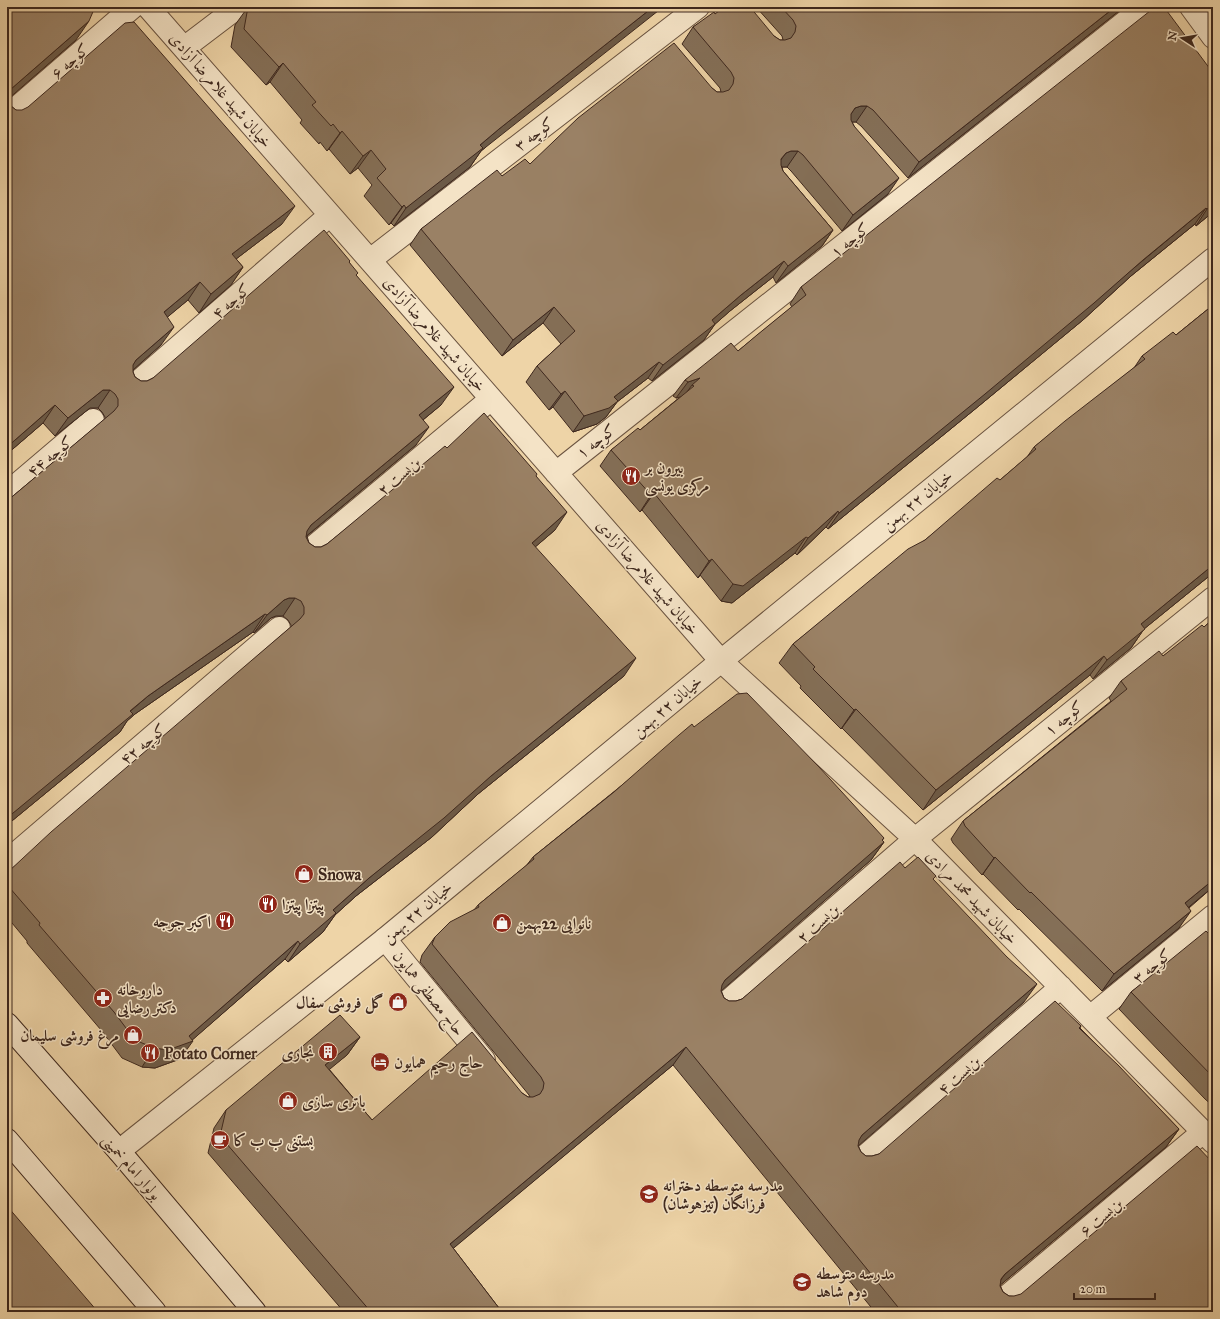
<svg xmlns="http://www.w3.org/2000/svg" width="1220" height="1319" font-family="'IM FELL Great Primer',Amiri,serif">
  <rect width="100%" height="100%" fill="#eed4a7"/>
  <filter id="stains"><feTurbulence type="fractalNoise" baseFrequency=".005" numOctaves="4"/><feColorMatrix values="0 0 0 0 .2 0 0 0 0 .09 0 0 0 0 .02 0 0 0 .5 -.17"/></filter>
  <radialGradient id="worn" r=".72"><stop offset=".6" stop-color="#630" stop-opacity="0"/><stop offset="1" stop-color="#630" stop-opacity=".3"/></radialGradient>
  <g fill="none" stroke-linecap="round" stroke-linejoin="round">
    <g stroke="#6a5340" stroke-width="24">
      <path id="minor" d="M148,7l573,654 194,178 298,303
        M1191,7l22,30
        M184,48l54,-41
        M7,116l126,-109
        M370,260l328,-253
        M132,387l198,-172
        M556,473l588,-466
        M7,493l86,-73
        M306,553l185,-154
        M7,861l272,-233
        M385,939l99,121
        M721,1007l194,-168 298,-241
        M1090,1017l123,-101
        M858,1162l203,-175
        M1000,1302l203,-170"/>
    </g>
    <g stroke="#6a5340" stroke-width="24">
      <path id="tertiary" d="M119,1151l266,-212 336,-278 492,-402"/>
    </g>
    <g stroke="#3e281e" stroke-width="24">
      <path id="secondary" d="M7,1024l112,127 136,161
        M7,1140l148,172"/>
    </g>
    <use href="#minor" stroke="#f4e3c6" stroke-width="22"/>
    <use href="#tertiary" stroke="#f4e3c6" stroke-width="22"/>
    <use href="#secondary" stroke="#f4e3c6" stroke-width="22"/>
  </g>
  <path fill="#846f57" stroke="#3e281e" d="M7,7l69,33 -69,59 4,7 5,4 266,114 -46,35 7,8 -12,18 -32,28 -11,-13 -21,17 -6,28 -28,25v2l2,5 6,4h6l6,-3 196,-116 7,13 85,130 -18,15 -7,25 -109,91 2,7 6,4h6l6,-3 120,-96 89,28 19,54 -20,17 89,129 -146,118 -46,43 -76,59 -21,19 -12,17 -35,30 -3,-3 -93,81 -12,19 -25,9 -13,-1 -20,-9 -21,-28 -74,-87v-2l-20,-24v-43l1,-2 283,-245v-2l-3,-5 -5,-4h-7l-5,2 -17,15 -1,-1 -118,82 -8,7 -7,11 -113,93v-324l98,-82v-2l-3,-5 -4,-4h-8l-35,28 -12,-13 -36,31z
    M248,7l238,140 -5,4 -11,16 -76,59 -3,-3 -2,2 -25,-29 8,-11 -14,-17 -8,6 -21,-25 -2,2 -7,-9 -1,2 -19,-21 2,-3 -32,-38 -4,3 -35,-38 4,-22z
    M756,7h368l-216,171 -47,-52 -5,-4h-4l36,72 -46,37 -51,-60 -4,-4h-5l1,4 50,59 -11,16 -46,37 -3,-6 -43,34 -15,13 -11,16 -52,41 -4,-3 -31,24 -11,15 -9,7 -24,8 -20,-25 -4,3 -23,-28 11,-16 24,-22 -18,-21 -41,33 -92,-111 11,-16 81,-53 28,-12 182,-76 5,4h4l-1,-4 -38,-44 11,-17 22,-13 59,22 6,4h3l-1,-4z
    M1213,73v139l-17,14 -1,-2 -64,52 -48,44 -109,90 -146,119 -2,-2 -29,28 -2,-2 -63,50 -11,-2 -21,-26 -2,3 -56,-68 -2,2 -40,-46 11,-16 29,-20 40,-33 -4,1 -3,-2 12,-16 53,-29 54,-44 -2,-3 11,-17z
    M1213,305v268l-69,56 -13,19 -38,31 -3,-4 -167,135 -81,-82 -1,1 -41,-41 1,-2 -22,-23 14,-19 132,-104 75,-60 27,-23 7,-10 100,-79 8,-12 34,-21z
    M1213,619v268l-24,21 -10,20 -77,63 -83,-82 -1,1 -35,-36 -1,1 -29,-32 -2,-4 12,-18 148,-120 -2,-3 12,-17 42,-25 41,-29z
    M694,727l188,113 2,2 -13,18 -150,130 3,8 5,3h7l6,-2 163,-131 31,8 -3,3 91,123 -166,143 3,7 5,4h6l7,-2 202,-128 -1,2 99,101 -13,18 -166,138 3,7 6,4 204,16h-338l-202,-247 -220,183 49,64h-158l-136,-159 6,-25 12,-18 134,-73 -13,18 -18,14 43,51 150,-27 6,4h2l-1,-2 -109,-133 2,-7 13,-18 39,-27 4,-5 48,-39 7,-9z
    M1213,931v175l-8,-7 -86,-90 12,-17z"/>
  <path fill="#6c5a47" stroke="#3e281e" d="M653,7h10l-177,140 -5,4 -11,16 -76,59 12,-18 93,-79z
    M1115,7h9l-216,171 11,-16z
    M89,21l-13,19 -69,60v-5l4,-6z
    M283,63l-13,19 -4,3 13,-18z
    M861,106h6l-11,16h-6l-6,2 11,-16z
    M342,131l-13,18 -2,2 13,-18z
    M371,150l-13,18 -8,6 13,-18z
    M791,151h7l-11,16h-7l-6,2 12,-16z
    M899,178l-11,16 -46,37 11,-16z
    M404,205l-13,18 -2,2 13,-18z
    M1213,205v7l-17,14 11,-17z
    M295,206l-13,18 -63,48 13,-18z
    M1206,208l-11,16 -64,52 -48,44 -109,90 -146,119 11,-16z
    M833,230l-11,16 -46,37 12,-17z
    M784,261l-11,16 -43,34 -17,15 2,-2 -11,16 -52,41 11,-16 49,-45 29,-25z
    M243,267l-12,18 -32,28 12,-19z
    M200,282l-12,18 -36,30 12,-18z
    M554,307l-11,16 -41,33 11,-16z
    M174,327l-13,18 -37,33 12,-18z
    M659,362l-11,16 -31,24 -11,15 -9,7 -24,8 11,-16 30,-19z
    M700,378l-6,8 -2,-1 -8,11 -8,2 12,-16z
    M454,387l-13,18 -34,28 12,-18z
    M103,390h7l-12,18h-8l-35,28 13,-18z
    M565,391l-12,16 -4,3 12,-16z
    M55,405l-12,18 -36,31v-7z
    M429,427l-13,18 -118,98 13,-18z
    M654,493l-12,17 -2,2 11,-17z
    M838,511l-12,16 -29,28 11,-17z
    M567,512l-12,18 -36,31 13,-18z
    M806,537l-11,16 -63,50 -11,-2 12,-17z
    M712,559l-12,16 -2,3 11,-17z
    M1213,565v8l-69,56 -13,19 -38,31 14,-19 34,-36z
    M289,598h6l-12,18h-7l-5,2 -17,15 13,-18 17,-15z
    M265,614l-12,18 -118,82 -8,7 -7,11 -113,93v-7l141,-122z
    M1104,656l-14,19 -167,135 13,-20z
    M636,658l-12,18 -146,118 -46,43 -76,59 -21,19 -12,17 -35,30 12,-18 33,-34 36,-32 122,-102z
    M856,709l-14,19 -1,1 13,-19z
    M884,838l-9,12 9,-8 -13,18 -158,138 12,-18z
    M995,857l-12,17 -1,1 12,-17z
    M1213,880v7l-40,33 12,-17z
    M1191,911l-12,17 -77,63 12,-17z
    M298,941l-13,18 -95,83 3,-1 -13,18 -25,9 -13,-1 12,-19 35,-12z
    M1037,984l-13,18 -174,151 12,-18z
    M360,1037l-13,18 -34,28 12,-18z
    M686,1047l-13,18 -236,197 13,-18z
    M1179,1129l-13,18 -174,145 13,-18z"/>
  <path fill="#9a8165" stroke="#3e281e" d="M7,7h88l-6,14 -78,68 -3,5 -1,6 4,6 5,4h6l6,-3 97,-84 9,-1 161,184 -63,48 11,13 -32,27 -11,-12 -36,30 10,15 -38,33 -3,5v7l2,5 6,4h6l6,-3 171,-148 26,31 -1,1 9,11 -2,2 98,112 -35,28 10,12 -118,98 -4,6 -1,6 3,6 6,4h6l6,-3 118,-98 2,2 37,-35 53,61 -1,2 31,36 -35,31 104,115 -145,118 -47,42 -75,60 -36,32 3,3 -36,31 -2,-3 -109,95 4,5 -25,9 -14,-2 -19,-8 -21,-28 -75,-87 1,-2 -31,-36 -1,-15 43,-40 249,-213 4,-5v-7l-3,-6 -6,-3h-6l-5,2 -17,15 -2,-1 -117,82 -18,15 3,3 -126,104v-317l107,-90 4,-5v-7l-3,-5 -5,-4h-7l-35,28 -13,-13 -48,42z
    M248,7h405l-154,122 -19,16 3,3 -77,60 -2,-3 -2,2 -25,-29 9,-9 -15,-19 -8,6 -21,-25 -2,2 -7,-9 -2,2 -19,-21 4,-3 -33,-39 -4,4 -35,-38z
    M724,7h26l24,29 6,4h5l6,-2 4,-6 1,-6 -3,-6 -12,-13h334l-196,155 -46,-52 -6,-4h-6l-6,2 -4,6v6l3,6 45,52 -46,37 -50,-60 -5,-4h-7l-5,2 -5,6v6l2,6 50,59 -45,36 -4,-5 -43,34 -29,25 3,4 -52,41 -4,-3 -45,35 4,4 -9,7 -25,8 -19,-25 -4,3 -24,-28 38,-35 -21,-24 -41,33 -92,-111 76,-59 5,6 23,-17 5,5 48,-46 96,-75 38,45 5,4h6l6,-2 4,-6 1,-6 -3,-6 -38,-45 21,-15 1,2z
    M1155,7h9l49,66v132l-6,4 -1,-1 -63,52 -49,43 -109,91 -146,119 -1,-2 -30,27 -2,-1 -63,49 -10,-2 -21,-25 -3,2 -55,-68 -3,2 -40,-45 27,-22 2,2 54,-44 -2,-1 8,-7 -12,4 -3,-2 46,-37 7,8 19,-16 49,-40 -5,-8z
    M1213,305v260l-72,59 4,5 -38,31 -3,-4 -168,134 -80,-81 -2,1 -41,-41 2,-2 -22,-23 115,-95 17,-9 72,-62 3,2 36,-31 -2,-2 31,-26 80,-62 -3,-3 31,-24 3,3z
    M1213,619v261l-28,23 6,8 -77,63 -83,-82 -1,1 -35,-36 -1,1 -29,-32 -2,-5 164,-132 -6,-8 38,-30 4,5 39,-31 2,2z
    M747,693l72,74 65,71 -2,2 2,2 -159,138 -3,5 -1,6 3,7 5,3h7l6,-2 158,-137 5,6 13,-11 18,19 -3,3 74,78 30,27 -175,151 -3,5 -1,6 3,6 5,4h6l7,-2 176,-153 26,25 -2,2 39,37 61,64 -174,145 -4,5 -1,7 3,6 6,4h5l7,-2 176,-148 16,17v149h-311l-216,-265 -236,197 52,68h-131l-151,-176 6,-26 114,-95 20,22 -35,28 47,55 100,-88 50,61 6,4h5l7,-3 3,-5 1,-6 -3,-6 -109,-133 3,-7 15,-15 29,-15 -1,-2 56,-46 -1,-2 81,-65 65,-57 13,-11 2,3 43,-33z
    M1206,931l3,3 4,-3v146l-82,-85z
    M7,1206l91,106h-91z"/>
  <defs>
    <g id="restaurant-disc" transform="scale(1)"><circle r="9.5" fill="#8f2418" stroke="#f4e3c6"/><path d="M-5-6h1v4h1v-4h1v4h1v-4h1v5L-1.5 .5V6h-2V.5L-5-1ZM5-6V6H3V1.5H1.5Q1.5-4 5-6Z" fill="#fff"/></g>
    <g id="shop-disc" transform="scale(1)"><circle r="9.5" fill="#8f2418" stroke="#f4e3c6"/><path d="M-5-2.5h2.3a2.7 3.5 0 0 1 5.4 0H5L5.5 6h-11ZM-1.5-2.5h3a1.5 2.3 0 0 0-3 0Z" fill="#fff"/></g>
    <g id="pharmacy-disc" transform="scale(1)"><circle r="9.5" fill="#8f2418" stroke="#f4e3c6"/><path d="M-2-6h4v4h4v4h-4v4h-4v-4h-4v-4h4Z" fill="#fff"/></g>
    <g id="building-disc" transform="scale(1)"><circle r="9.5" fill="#8f2418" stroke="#f4e3c6"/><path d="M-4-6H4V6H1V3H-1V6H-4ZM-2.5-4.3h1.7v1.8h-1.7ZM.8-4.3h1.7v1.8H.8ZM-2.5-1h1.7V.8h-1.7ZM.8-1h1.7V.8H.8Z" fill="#fff"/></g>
    <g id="hotel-disc" transform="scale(1)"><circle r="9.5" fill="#8f2418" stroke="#f4e3c6"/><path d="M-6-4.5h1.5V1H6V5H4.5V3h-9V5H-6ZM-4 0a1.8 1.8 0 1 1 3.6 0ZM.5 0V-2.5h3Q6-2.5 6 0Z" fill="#fff"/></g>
    <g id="cafe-disc" transform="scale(1)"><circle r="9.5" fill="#8f2418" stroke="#f4e3c6"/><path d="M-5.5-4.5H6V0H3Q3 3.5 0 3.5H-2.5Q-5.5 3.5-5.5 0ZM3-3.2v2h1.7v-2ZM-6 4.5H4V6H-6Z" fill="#fff"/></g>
    <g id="school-disc" transform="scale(1)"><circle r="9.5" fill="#8f2418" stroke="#f4e3c6"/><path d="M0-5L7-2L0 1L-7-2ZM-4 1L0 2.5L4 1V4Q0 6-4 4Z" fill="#fff"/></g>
  </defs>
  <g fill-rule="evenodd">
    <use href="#restaurant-disc" x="631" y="476"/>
    <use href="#shop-disc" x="304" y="874"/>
    <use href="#restaurant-disc" x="268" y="904"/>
    <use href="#restaurant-disc" x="225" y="921"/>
    <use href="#shop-disc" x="502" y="923"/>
    <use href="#pharmacy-disc" x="103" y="998"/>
    <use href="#shop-disc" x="398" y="1002"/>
    <use href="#shop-disc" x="133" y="1035"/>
    <use href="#building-disc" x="328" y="1052"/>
    <use href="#restaurant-disc" x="150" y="1053"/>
    <use href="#hotel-disc" x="380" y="1062"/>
    <use href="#shop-disc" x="288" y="1101"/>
    <use href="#cafe-disc" x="220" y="1140"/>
    <use href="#school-disc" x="649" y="1194"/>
    <use href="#school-disc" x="802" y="1282"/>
  </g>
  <g text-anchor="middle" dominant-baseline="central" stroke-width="3" stroke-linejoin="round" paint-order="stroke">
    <g font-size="16" fill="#3e281e" stroke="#f4e3c6">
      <text transform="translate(70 61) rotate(-41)">کوچه ۶</text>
      <text transform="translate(221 90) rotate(49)">خیابان شهید غلامرضا آزادی</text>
      <text transform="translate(534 134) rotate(-37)">کوچه ۳</text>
      <text transform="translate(850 240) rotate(-39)">کوچه ۱</text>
      <text transform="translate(231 301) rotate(-41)">کوچه ۴</text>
      <text transform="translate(435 334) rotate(49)">خیابان شهید غلامرضا آزادی</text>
      <text transform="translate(596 441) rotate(-38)">کوچه ۱</text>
      <text transform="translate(50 456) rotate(-40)">کوچه ۴۴</text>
      <text transform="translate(399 476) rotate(-40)">بن‌بست ۲</text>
      <text transform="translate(917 500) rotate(-39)">خیابان ۲۲ بهمن</text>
      <text transform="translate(648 577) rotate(49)">خیابان شهید غلامرضا آزادی</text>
      <text transform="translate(667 706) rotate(-40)">خیابان ۲۲ بهمن</text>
      <text transform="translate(1064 718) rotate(-39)">کوچه ۱</text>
      <text transform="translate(143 744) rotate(-40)">کوچه ۴۲</text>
      <text transform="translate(972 897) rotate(46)">خیابان شهید محمد مرادی</text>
      <text transform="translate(417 912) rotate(-40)">خیابان ۲۲ بهمن</text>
      <text transform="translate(818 923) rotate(-41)">بن‌بست ۲</text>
      <text transform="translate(1152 966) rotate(-39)">کوچه ۳</text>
      <text transform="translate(429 993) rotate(51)">حاج مصطفی همایون</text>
      <text transform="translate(959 1075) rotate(-41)">بن‌بست ۴</text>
      <text transform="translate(132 1167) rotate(49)">بولوار امام خمینی</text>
      <text transform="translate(1101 1217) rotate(-40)">بن‌بست ۶</text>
    </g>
    <g font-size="16" font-weight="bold" fill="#3e281e" stroke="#f4e3c6" text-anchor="start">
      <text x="645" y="467">بیرون بر<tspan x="645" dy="18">مرکزی یونسی</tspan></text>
      <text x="318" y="874">Snowa</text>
      <text x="282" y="904">پیتزا پیتزا</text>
      <text x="211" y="921" text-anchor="end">اکبر جوجه</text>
      <text x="516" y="923">نانوایی 22بهمن</text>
      <text x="117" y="989">داروخانه<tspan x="117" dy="18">دکتر رضایی</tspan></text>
      <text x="384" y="1002" text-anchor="end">گل فروشی سفال</text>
      <text x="119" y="1035" text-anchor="end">مرغ فروشی سلیمان</text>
      <text x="314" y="1052" text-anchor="end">نجاری</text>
      <text x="164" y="1053">Potato Corner</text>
      <text x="394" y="1062">حاج رحیم همایون</text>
      <text x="302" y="1101">باتری سازی</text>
      <text x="234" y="1140">بستنی ب ب کا</text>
      <text x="663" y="1185">مدرسه متوسطه دخترانه<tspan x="663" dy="18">فرزانگان (تیزهوشان)</tspan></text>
      <text x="816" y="1273">مدرسه متوسطه<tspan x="816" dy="18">دوم شاهد</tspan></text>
    </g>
  </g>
  <rect width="1220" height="1319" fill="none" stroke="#eed4a7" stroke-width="24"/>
  <rect x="8" y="8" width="1204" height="1303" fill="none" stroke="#3e281e" stroke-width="2"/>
  <rect x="12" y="12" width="1196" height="1295" fill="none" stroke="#3e281e"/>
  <g transform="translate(1182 38) rotate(282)" stroke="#f4e3c6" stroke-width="3" paint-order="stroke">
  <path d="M0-3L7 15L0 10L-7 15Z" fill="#3e281e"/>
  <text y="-6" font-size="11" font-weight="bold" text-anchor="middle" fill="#3e281e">N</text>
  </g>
  <path d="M1074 1293v6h81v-6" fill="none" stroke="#3e281e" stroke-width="2"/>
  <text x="1080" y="1293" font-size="12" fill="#3e281e" stroke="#f4e3c6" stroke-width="3" paint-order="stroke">20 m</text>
  <rect width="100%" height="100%" filter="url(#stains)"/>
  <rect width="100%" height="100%" fill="url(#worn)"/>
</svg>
